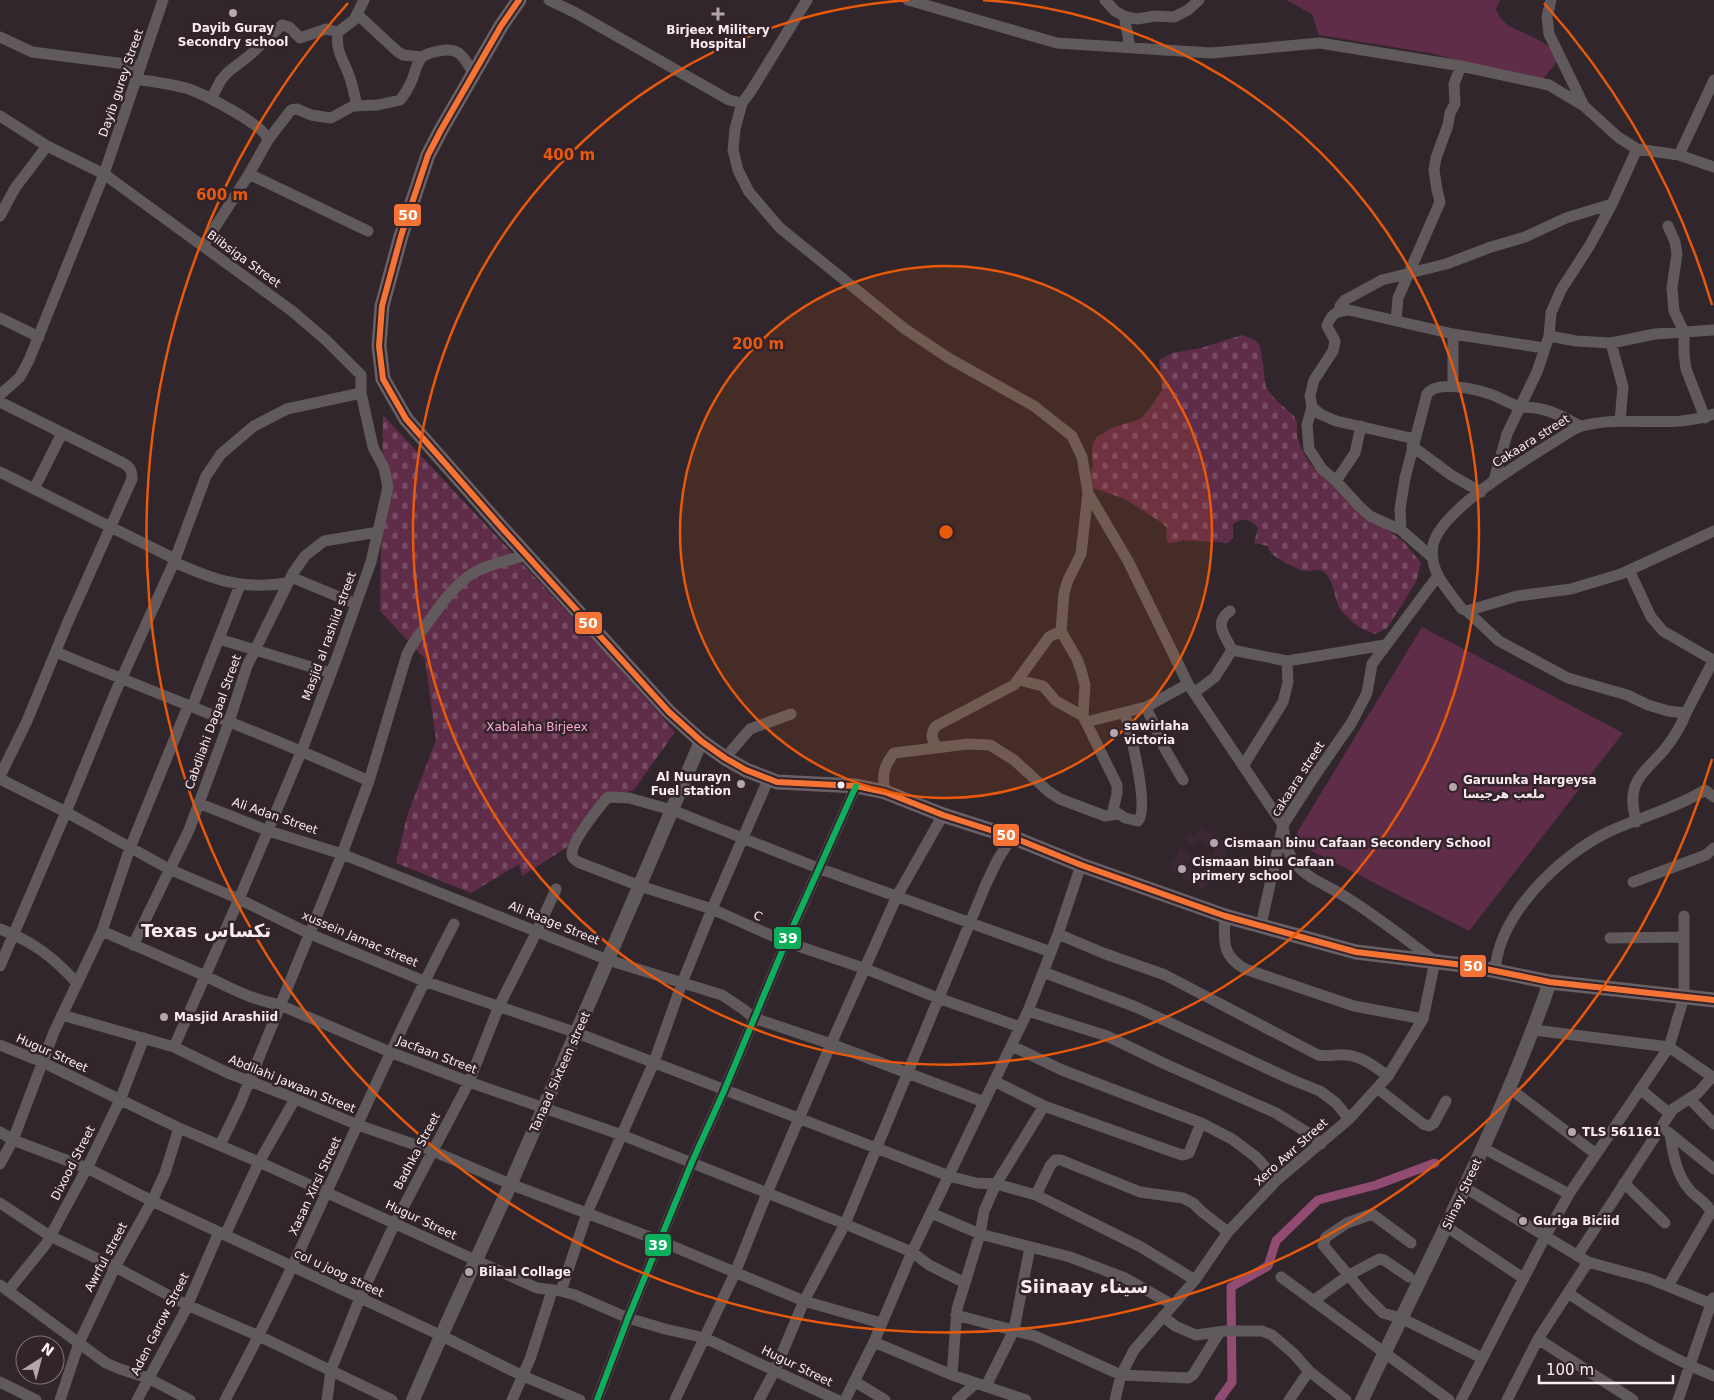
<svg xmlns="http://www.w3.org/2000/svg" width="1714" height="1400" font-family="'DejaVu Sans',Vazirmatn,sans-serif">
  <defs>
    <pattern id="cemetery-stones" width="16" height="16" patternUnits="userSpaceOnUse" patternTransform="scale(1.25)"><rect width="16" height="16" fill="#602d49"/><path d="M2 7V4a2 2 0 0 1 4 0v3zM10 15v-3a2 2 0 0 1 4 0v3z" fill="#784c64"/></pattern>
  </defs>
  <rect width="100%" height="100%" fill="#30262b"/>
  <path fill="#3c2832" d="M1200,827l30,19 -11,18 -9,-6 5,-8 -17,-10 -3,6 -10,-6 4,-7 5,3z
    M1180,849l12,7 -5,9 13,7 5,-8 10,6 -12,20 -35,-22z"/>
  <path fill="#602d49" d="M1286,0h214l-4,9c3,8 8,14 15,18 10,6 50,18 45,35 -2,5 -9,11 -12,16l-7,1 -108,-26 -110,-18 -7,-21z
    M1422,627l201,106 -154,198 -177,-90z"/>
  <path fill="url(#cemetery-stones)" d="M1242,335l13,5 5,6 6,41 8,11 20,18 3,6v14l4,12 10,17 53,51 18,10 22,16 17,21 -5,19 -25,40 -4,6 -12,6c-15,-4 -35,-19 -39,-35 -3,-10 -3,-19 -12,-27 -7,-5 -11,0 -19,-1 -5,0 -30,-13 -34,-18 0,0 -3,-6 -3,-7l-14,-3 4,-15c-8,-9 -14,-11 -25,-4v14l-5,5 -46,-3 -7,3h-7l-2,-8 1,-7 -5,-5 -37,-24 -35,-12 -3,-7 6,-14 -1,-15 1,-8 4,-6 15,-9 28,-9 10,-11 12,-18 -3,-30 14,-7 28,-5z
    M383,415l230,246 62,71 -41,58 -25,7 -40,49 -47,30 -3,-12 -48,29 -75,-30 11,-47 29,-76 -11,-81 -45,-48z"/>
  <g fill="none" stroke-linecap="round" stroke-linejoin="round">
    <path stroke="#924c73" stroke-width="9" d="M1219,1400l13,-18 -1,-95 37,-21 8,-25 42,-41 58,-15 59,-22"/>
    <path stroke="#605a5d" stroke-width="11" d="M549,0l27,13 153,87 13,3
      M807,0l-56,91 -9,12 -7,26 -2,21 5,20 11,22 31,36 125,101 45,30 84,47 38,30 10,21 6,36 40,68 60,123 95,141c2,15 3,27 13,39 11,14 30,21 45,30 33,20 63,44 94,67l-12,58 -35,57 -39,43 -72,61 -49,52 -33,48 -61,70 -13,25 -6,25
      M908,0l149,43 154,10 109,-10 141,23 88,19 35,21 34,31 19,12 42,6 35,12
      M1105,0l10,11 9,5 6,31
      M1551,0l-4,17 2,17 35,72
      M358,15l40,37 5,3 19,2
      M1124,16l13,3 18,-3 19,1 14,-7 11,-10
      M338,32c-3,20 6,28 12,46 3,9 5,19 7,28
      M0,37l32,15 109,14
      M136,79c18,3 36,5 53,10 16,6 76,36 79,51
      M211,99l10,-19 7,-8 22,-17 32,-30 7,2 11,11 26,-9 12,3 16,-12 10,-20
      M0,116l47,30 57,28 188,137 35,30 34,34
      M1679,155l35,-75
      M249,174l119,57
      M0,216l15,-28 32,-42
      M1668,226l7,16 2,12 -5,34 2,23 10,21v22l2,15 19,49
      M203,246l46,-72 19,-34 23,-30 6,-1 14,6 20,3 22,-12 25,-1 22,-5c5,-6 9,-13 12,-20 3,-7 4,-15 9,-22 5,-5 12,-6 18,-7 21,-5 25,7 35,23
      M1340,311v-5l5,-6 37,-20 64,-16 45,-17 34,-10 41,-19 46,-14
      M0,318l39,19
      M1396,321l2,-23 42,-96 -3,-12 -3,-20 2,-12 12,-33 2,-12 5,-9 -1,-20 7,-18
      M1549,336l27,5 35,2 44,-9 59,-4
      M1611,343l12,44 -3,34
      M1453,385v-51
      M0,395l20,-18 9,-17 75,-186 59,-174
      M0,402l121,60c8,4 11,7 11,17l-65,145 -40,97 -27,55
      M1312,407l-5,18 2,24 13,20 14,12 23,25 11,10 31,14 32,28
      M1714,414c-42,16 -89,0 -132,12 -10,3 -20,11 -30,17 -29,18 -112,68 -119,102 -5,26 15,45 29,64l5,2 32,30 69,37 59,17 21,10 20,6 18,2 28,-54
      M1415,439l-79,-18 -16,-7 -8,-7 -2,-11 4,-16 19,-29 2,-10 -8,-15c4,-12 9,-15 22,-16l104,24 91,14
      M1412,446l39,29 30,17
      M0,472l175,87
      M1494,480l13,-46 30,-62 12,-36 2,-23 10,-23 29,-45 22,-41 25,-55
      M1336,481l19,-28 6,-27
      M34,489l28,-56
      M1088,493l-7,61 -13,26 -4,13 -3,38 16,28 4,11 4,15 -2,31 34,69v9l-4,16 12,8 13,3c12,-13 -8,-89 -13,-107
      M1401,530l-1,-21 5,-31 22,-84c10,-14 48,-5 63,0 9,3 18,9 28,12 8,2 16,1 23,3 15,3 26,10 39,17
      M174,562c40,18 68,28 113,21
      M1629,570l22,47 12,14 50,29
      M291,577l65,27
      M1230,611c-17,12 -5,24 2,39
      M1467,611l50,-15 54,-7 50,-15 93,-43
      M219,639l112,34
      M56,652c104,43 210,82 313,129
      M1019,680l24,6 13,15 27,15
      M1194,693l21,-16 17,-27 55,11 98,-16
      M192,707l48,-122
      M1146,707l19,42 18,31
      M1086,722l60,-15 42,-23
      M937,747c-6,-8 -7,-13 -1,-21l78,-41 35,-48 12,-6
      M725,758l25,-29 41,-15
      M1243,766l40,-64 5,-20 -1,-21
      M0,779l66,33 103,57 70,30 71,35 114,47 153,52 372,143 27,7 20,1 40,11 105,52 54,33
      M885,792c-3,-17 -2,-25 9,-39l74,-9 22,1 24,15 35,32 11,7 45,17 12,-2
      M198,803l71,28 73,23 266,106 114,35 21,14 11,9 77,26 153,58
      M1636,822c-2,-11 -5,-21 -2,-32 3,-15 20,-28 30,-40 9,-11 17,-24 22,-37
      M1633,882l73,-27 8,-7
      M1225,916c-1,25 -4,39 20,53l109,37 69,13
      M1261,925l22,-100 31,-48 38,-55 15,-29 5,-29 65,-87
      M0,929c34,13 53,28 77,54
      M102,931c33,14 66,29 99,43 28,13 48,25 79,31l110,47 79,30 153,53 223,89 67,28 17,13 36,18
      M1058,934l45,19 62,22 153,80c10,2 18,-1 28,0 16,1 29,12 42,21
      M1610,938l74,-1
      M133,945l56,-115 40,-108 18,-56 46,-93 12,-17 19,-15 54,-9
      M0,966l66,-154 49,-119 59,-131 32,-86 15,-22 33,-28 33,-17 74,-16
      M1043,972l93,35 154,72 30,12 16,12 13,16
      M1495,972c3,-57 64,-116 113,-140 32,-15 66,-23 97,-42l9,7
      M1028,1011l79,25 58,28 111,49 32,20 13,11
      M62,1015l112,32 54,26 58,22 72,30 75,26 77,33 150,57 144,60 77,22
      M1020,1027l-82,-29 -72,-29 -80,-27 -74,-33 -72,-23 -62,-24c-3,-2 -7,-4 -6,-9 0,-12 25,-43 33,-53l4,-3 20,1 43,12 146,58 233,84
      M1534,1030l135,17 45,31
      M0,1045l42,17 137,66 80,34 278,126 24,3 14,4 53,23 37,11 40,9 132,62
      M1012,1046l50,24 139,53 31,16 24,18 21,23
      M174,1047l65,-148 63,-149 34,-90 35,-98 17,-75 -4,-19 -11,-21 -12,-54v-18
      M994,1081l50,25 135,48 5,1 5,-2 12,-30
      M1377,1088l46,36 6,2 5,-3 12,-22
      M1509,1088l87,66
      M1640,1089l30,25
      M1690,1099l24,25
      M0,1132l13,8 74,28 65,33 288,134 83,41 57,24
      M1668,1132l46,37
      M220,1145l20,-41 102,-250 27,-73 38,-127 5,-9c17,-23 38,-59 63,-73 15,-8 35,-12 51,-17
      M1483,1148l86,46
      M0,1164l13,-24 41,-108 48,-101 28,-83 58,-142
      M1624,1183l41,40
      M1464,1187l124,75 62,17 64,26
      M1036,1195l14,-29 5,-6h6l79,32 43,6 10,5 8,8 27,21
      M0,1203l50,33 65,31 72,38 72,31 133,64
      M931,1213l49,21 90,23 55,21 48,27
      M1447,1227l76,51
      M225,1235l34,-73 36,-63
      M1411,1243l-39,-29 -25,9 -21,14 -3,8 43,51 17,17 18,5 81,40
      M1577,1256l96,-147 25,-16 14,-16
      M1281,1277l168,123
      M0,1285l106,78 14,6 28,9 42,22
      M1668,1286l43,-74c-3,-9 -16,-15 -22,-23 -13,-15 -16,-36 -19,-55
      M8,1291l38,-47 41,-76 33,-68 24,-62
      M561,1291l26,-78 67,-151 28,-79 30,-74 56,-129
      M1568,1293c47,32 93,61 146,83
      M1313,1301l36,-26 30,-16 5,1 25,17
      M956,1315l79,21 86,39 67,3 5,-3 26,-42
      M1163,1316l12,10 21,9 29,-4h37l10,4 22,19 15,17 37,29
      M1538,1339l95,61
      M874,1342l78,33 74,25
      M952,1375l5,-66 23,-75 4,-23 12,-27 48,-78
      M854,1381l31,19
      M0,1382l36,18
      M986,1386l28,-56 16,-83
      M60,1400l19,-57 36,-76 37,-66 13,-28 14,-45
      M137,1400l47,-87 35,-81
      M225,1400c84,-155 147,-320 229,-476
      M327,1400l4,-30 29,-72 35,-75 74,-141 30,-76 38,-75 19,-42
      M512,1400l18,-41 22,-68
      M597,1400l31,-82 64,-156 32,-71 62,-149 70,-156
      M675,1400l60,-127 32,-80 64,-149 66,-148 46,-81
      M759,1400l16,-30 29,-69 41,-77 141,-340 12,-25 14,-22
      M845,1400l29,-58 38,-90 116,-241 30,-77 23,-69
      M957,1400l19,-17
      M1289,1400l20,-29
      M1461,1400l85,-165 23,-41 100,-147 15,-50v-81
      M1507,1400l31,-61 50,-77
      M1678,1400l35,-102"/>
    <path stroke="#605a5d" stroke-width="14" d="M413,1400c31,-73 66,-145 98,-217 64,-147 128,-294 190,-442
      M1362,1400c65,-138 138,-273 188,-418"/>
    <path stroke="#696065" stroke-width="15" d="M519,0l-18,26 -60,104 -13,25 -27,81 -19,70 -3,40 4,33 23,40 96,109 167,184 32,29 24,17 21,12 31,12 79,4 29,6 58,23 69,22 69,28 144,51 131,36 115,14 79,16 164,18"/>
    <g stroke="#33232b" stroke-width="10">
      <path id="bus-1" d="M519,0l-18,26 -60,104 -13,25 -27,81 -19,70 -3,40 4,33 23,40 96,109 167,184 32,29 24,17 21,12 31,12 79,4 29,6 58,23 69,22 69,28 144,51 131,36 115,14 79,16 164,18"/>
    </g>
    <g stroke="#33232b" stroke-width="10">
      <path id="bus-2" d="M597,1400l31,-82 64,-156 32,-71 62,-149 70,-156"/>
    </g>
    <use href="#bus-1" stroke="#f57335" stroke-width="6"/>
    <use href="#bus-2" stroke="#0daf5c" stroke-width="6"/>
  </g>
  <circle cx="946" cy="532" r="266" fill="#e8590c" fill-opacity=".12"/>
  <g fill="none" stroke="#e8590c" stroke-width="2.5">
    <circle cx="946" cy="532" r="266"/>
    <path d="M983 0A533 533 0 1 1 909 0"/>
    <path d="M1712 759A799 799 0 1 1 348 3M1544 3A799 799 0 0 1 1712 305"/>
  </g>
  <g fill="#b3a7ad" stroke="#33232b" stroke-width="2">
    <circle cx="233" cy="13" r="5"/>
    <path d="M715.5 6.5h5v5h5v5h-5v5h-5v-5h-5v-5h5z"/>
    <circle cx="1114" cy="733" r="5"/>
    <circle cx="741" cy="784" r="5"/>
    <circle cx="1453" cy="787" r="5"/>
    <circle cx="1214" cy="843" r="5"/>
    <circle cx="1182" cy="869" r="5"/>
    <circle cx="164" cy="1017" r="5"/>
    <circle cx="1572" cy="1132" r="5"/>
    <circle cx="1523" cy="1221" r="5"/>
    <circle cx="469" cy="1272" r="5"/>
  </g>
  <circle fill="#f9edf3" stroke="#33232b" stroke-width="2" cx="841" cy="785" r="4.5"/>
  <g text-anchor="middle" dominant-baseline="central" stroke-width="5" stroke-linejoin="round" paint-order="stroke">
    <g font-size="12" font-weight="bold" fill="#f9edf3" stroke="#33232b" text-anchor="start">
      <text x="233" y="28" text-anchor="middle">Dayib Guray<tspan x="233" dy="14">Secondry school</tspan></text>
      <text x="718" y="30" text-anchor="middle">Birjeex Militery<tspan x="718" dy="14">Hospital</tspan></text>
      <text x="1124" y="726">sawirlaha<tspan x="1124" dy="14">victoria</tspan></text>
      <text x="731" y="777" text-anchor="end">Al Nuurayn<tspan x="731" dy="14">Fuel station</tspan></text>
      <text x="1463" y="780">Garuunka Hargeysa<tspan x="1463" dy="14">ملعب هرجيسا</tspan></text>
      <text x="1224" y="843">Cismaan binu Cafaan Secondery School</text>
      <text x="1192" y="862">Cismaan binu Cafaan<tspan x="1192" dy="14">primery school</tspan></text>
      <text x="174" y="1017">Masjid Arashiid</text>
      <text x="1582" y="1132">TLS 561161</text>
      <text x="1533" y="1221">Guriga Biciid</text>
      <text x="479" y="1272">Bilaal Collage</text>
    </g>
    <g font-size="12" fill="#f9edf3" stroke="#33232b">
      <text transform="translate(121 83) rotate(-71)">Dayib gurey Street</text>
      <text transform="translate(244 259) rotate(36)">Biibsiga Street</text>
      <text transform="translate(1531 441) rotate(-32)">Cakaara street</text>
      <text transform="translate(329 636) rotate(-70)">Masjid al rashiid street</text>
      <text transform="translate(213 722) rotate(-70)">Cabdilahi Dagaal Street</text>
      <text transform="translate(1298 779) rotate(-57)">cakaara street</text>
      <text transform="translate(275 816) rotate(19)">Ali Adan Street</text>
      <text transform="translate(758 916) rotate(24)">C</text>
      <text transform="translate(554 923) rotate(22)">Ali Raage Street</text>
      <text transform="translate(360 939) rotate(23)">xussein Jamac street</text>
      <text transform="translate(52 1053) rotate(24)">Hugur Street</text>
      <text transform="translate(437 1055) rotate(21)">Jacfaan Street</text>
      <text transform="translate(560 1072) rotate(-66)">Tanaad Sixteen street</text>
      <text transform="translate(292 1084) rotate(22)">Abdilahi Jawaan Street</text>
      <text transform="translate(417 1151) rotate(-62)">Badhka Street</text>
      <text transform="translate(1291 1152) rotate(-42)">Xero Awr Street</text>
      <text transform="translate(73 1163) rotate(-63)">Dixood Street</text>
      <text transform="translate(315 1186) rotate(-65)">Xasan Xirsi Street</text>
      <text transform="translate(1462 1194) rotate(-65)">Siinay Street</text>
      <text transform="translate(421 1220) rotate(25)">Hugur Street</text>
      <text transform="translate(106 1257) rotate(-62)">Awrful street</text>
      <text transform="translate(339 1273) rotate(25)">col u joog street</text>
      <text transform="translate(160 1324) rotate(-63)">Aden Garow Street</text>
      <text transform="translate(797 1366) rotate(26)">Hugur Street</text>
    </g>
    <g font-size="12" fill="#fea8d4" stroke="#33232b">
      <text x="537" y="727">Xabalaha Birjeex</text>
    </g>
    <g font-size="18" font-weight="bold" fill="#f9edf3" stroke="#33232b">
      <text x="206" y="930">Texas تكساس</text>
      <text x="1084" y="1286">Siinaay سيناء</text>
    </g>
  </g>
  <circle cx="946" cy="532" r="8" fill="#e8590c" stroke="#33232b" stroke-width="2.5"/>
  <g font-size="15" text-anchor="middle" font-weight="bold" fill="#e8590c" stroke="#33232b" stroke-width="5" stroke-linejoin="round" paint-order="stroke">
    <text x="569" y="160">400 m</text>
    <text x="222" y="200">600 m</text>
    <text x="758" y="349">200 m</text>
  </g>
  <g stroke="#33232b" stroke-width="2">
    <rect x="393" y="203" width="29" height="24" rx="5" fill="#f57335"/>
    <rect x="574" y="611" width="29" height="24" rx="5" fill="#f57335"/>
    <rect x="992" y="823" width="28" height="24" rx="5" fill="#f57335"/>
    <rect x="773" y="926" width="29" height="24" rx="5" fill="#0daf5c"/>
    <rect x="1459" y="954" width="28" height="24" rx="5" fill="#f57335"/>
    <rect x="644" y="1233" width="28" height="24" rx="5" fill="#0daf5c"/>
  </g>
  <g font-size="14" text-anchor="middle" font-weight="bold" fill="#fff">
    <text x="408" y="220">50</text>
    <text x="588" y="628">50</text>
    <text x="1006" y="840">50</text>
    <text x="788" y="943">39</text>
    <text x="1473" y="971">50</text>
    <text x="658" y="1250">39</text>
  </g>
  <g transform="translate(40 1360) rotate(36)"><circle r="24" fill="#33232b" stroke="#82747b"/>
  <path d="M0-4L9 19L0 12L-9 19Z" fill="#b3a7ad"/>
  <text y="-8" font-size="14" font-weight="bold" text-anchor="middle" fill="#f9edf3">N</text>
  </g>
  <path d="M1539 1375v8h134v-8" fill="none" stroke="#f9edf3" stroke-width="2.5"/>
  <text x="1546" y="1375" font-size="15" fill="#f9edf3" stroke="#33232b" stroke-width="4" paint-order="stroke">100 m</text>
</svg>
